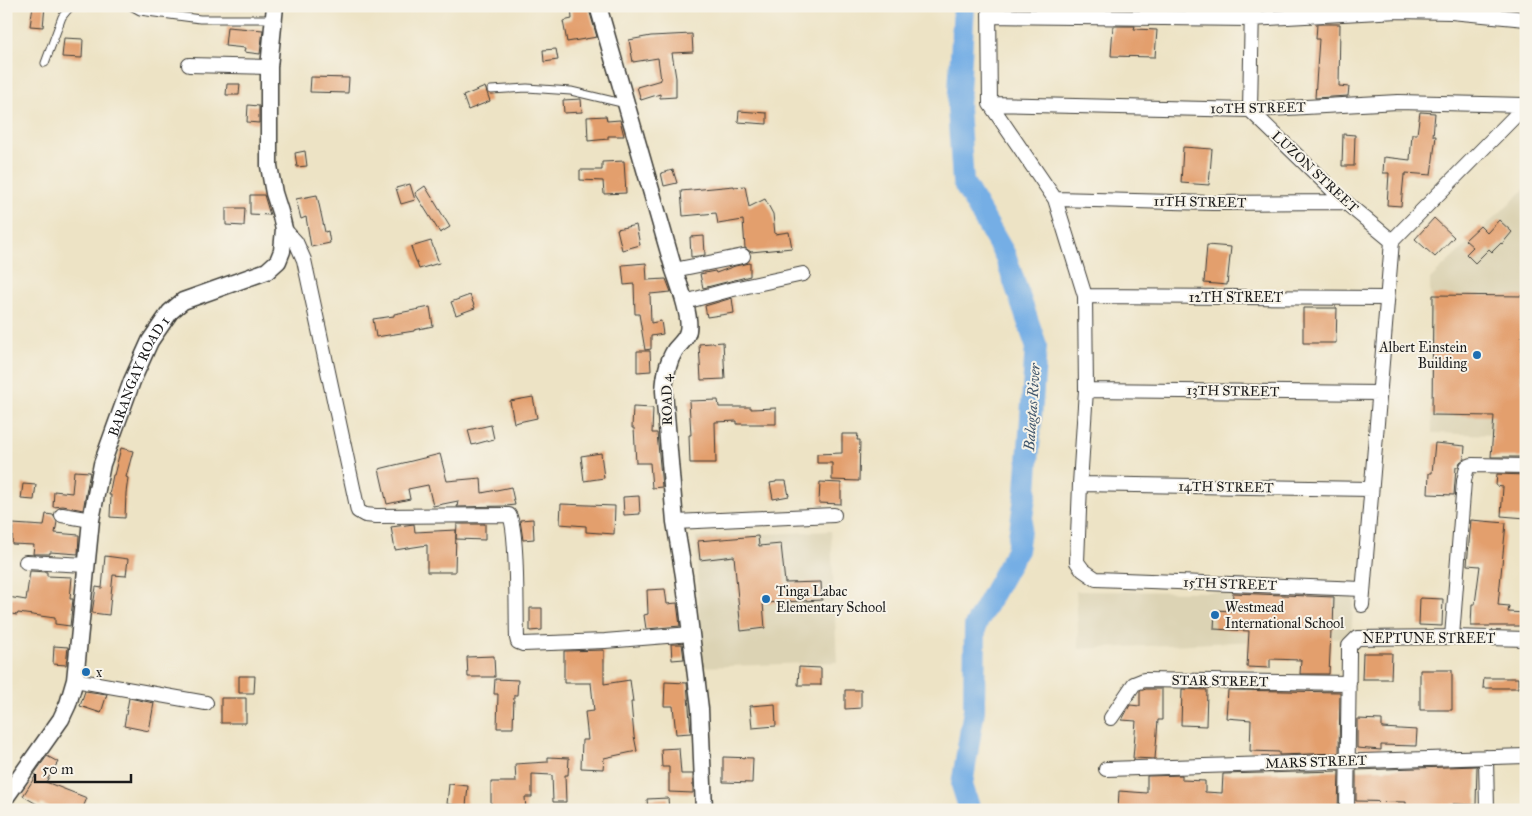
<svg xmlns="http://www.w3.org/2000/svg" width="1532" height="816" font-family="'IM FELL Great Primer',serif">
  <rect width="100%" height="100%" fill="#f7f3e8"/>
  <filter id="ink" filterUnits="userSpaceOnUse"><feTurbulence type="fractalNoise" baseFrequency=".02" numOctaves="2"/><feDisplacementMap in="SourceGraphic" scale="10" xChannelSelector="R" yChannelSelector="G"/><feConvolveMatrix kernelMatrix="1 2 1 2 8 2 1 2 1" color-interpolation-filters="sRGB"/></filter>
  <filter id="wash" filterUnits="userSpaceOnUse"><feTurbulence type="fractalNoise" baseFrequency=".0096" numOctaves="4" result="noise"/><feDisplacementMap in="SourceGraphic" scale="20" xChannelSelector="R" yChannelSelector="G"/><feGaussianBlur stdDeviation="1.12" result="paint"/><feColorMatrix in="noise" values="0 0 0 0 0 0 0 0 0 0 0 0 0 0 0 0 0 1.4 0 .05"/><feComposite in="paint" operator="in"/></filter>
  <g filter="url(#wash)">
    <rect width="100%" height="100%" fill="#ede3c5"/>
    <path fill="#dcd3b4" d="M1526,188v248l-94,-3 -2,-154z
      M831,531l6,131 -136,5 -5,-130z
      M1076,591l278,2 -3,44 -272,12z"/>
    <g fill="none" stroke-linecap="round" stroke-linejoin="round">
      <path stroke="#75aee5" stroke-width="22" d="M964,6l-6,102 5,74 42,73 31,90 -10,146 -9,59 -42,76 -1,84 -12,75 8,25"/>
    </g>
    <g id="blocks">
      <path fill="#e39f6d" d="M33,6h12l-2,21 -13,-1z
        M571,6h17l9,31 -30,5 -4,-21 9,-2z
        M1317,24h23l-1,62 10,1 -1,9 -33,2 4,-59h-3z
        M1113,26h22l-1,3 23,1 -2,27 -44,-1z
        M227,27l36,3 -3,24 -16,-2 1,-4 -20,-2z
        M692,34l1,18 -21,1 4,25v19l-16,1v-4l-19,6 -4,-13 24,-7 -3,-22 -25,4 -4,-22 22,-4z
        M64,38l19,1 -1,19 -20,-1z
        M556,49l2,11 -14,2 -1,-12z
        M311,77l38,1 -1,15 -38,-1z
        M227,84h13l-1,11h-13z
        M485,87l5,14 -22,9 -5,-14z
        M581,99l1,13 -18,1 -1,-13z
        M248,105l11,1v17l-12,-1z
        M739,111l28,2v11l-29,-2z
        M1420,112l15,1 -2,23h3l-5,39 -25,-2v2h-2l-3,31 -14,-1 2,-32h-6l1,-16 26,3 2,-26h5z
        M606,116l1,5 13,-1 4,16h-16v3l-20,2 -1,-24z
        M1343,134l12,1 -1,31h-12z
        M1183,147l29,2 -3,36 -28,-2z
        M305,151l2,15 -10,1 -2,-14z
        M624,161l2,32 -22,1 -1,-13 -23,-1v-10h22v-8z
        M673,170l4,13 -13,3 -3,-13z
        M410,184l5,16 -14,4 -5,-16z
        M425,186l25,41 -10,6 -25,-40z
        M734,186v1l11,-1 4,21 16,-8 8,15 2,20 14,-2 3,16 -41,4 -6,-4 -2,-28 -25,4 -2,-11 -33,3 -2,-25z
        M250,195h14l6,20 -20,-1z
        M317,195l8,37 3,-1 2,12 -19,4 -5,-30 -5,2 -5,-20z
        M226,208h19l-1,18 -18,-1z
        M1434,218l20,19 -19,20 -20,-18z
        M1499,220l13,12 -10,12 -1,-1 -9,9 -3,-3 -14,14 -9,-9 7,-7 -8,-7 15,-14 7,7z
        M636,225l4,20 -18,5 -5,-21z
        M704,236l1,19 -14,2 -1,-20z
        M431,241l8,22 -20,6 -8,-22z
        M1207,245l24,2 -4,38 -23,-2z
        M646,263l1,17 19,-1 5,13 -21,2 1,29 10,-2 2,13 -12,2v13l-6,1 -6,-36h-4l-1,-30 -10,1 -2,-20z
        M750,263v13l-47,12 -3,-14 15,-3 1,2 19,-7z
        M470,295l5,13 -19,7 -5,-13z
        M1433,295l93,1v32h-4l-1,54 5,1v74h-35l3,-41 -62,-1z
        M732,298l2,15 -27,4 -2,-11z
        M430,307l3,19 -19,4v1l-38,6 -3,-18 21,-3v-2z
        M1303,308h34l-1,35h-33z
        M723,342l2,37 -24,1 -2,-36z
        M637,351h13l1,20 -14,1z
        M533,397l4,21 -23,5 -4,-22z
        M718,400l1,7h32v2l25,-1v16h-39v-3l-22,1 1,41h-26l-1,-28h2l-2,-34z
        M633,407l20,1 -1,25h5l5,54 -10,1 -2,-25h-14l-2,-35h-2z
        M491,425l3,14 -22,6 -4,-15z
        M842,434h16l-1,6h3l-1,41 -27,-1v-17h-15v-9l25,-1z
        M1435,443l30,3 -1,13 -4,3 -2,5h-2l-2,28 -26,-1 1,-21h3z
        M121,448l12,3 -7,26 2,1 -2,15 -1,25 -15,-1 1,-22h-2l4,-20h1z
        M601,453l3,25 -20,3 -3,-25z
        M440,454l7,27 34,-3 1,15 29,-6 4,18 -9,1 -49,1 1,-6 -25,5 -5,-21 -20,4 2,10 -23,5 -8,-35z
        M74,471l16,1 -7,38 -20,-4 -10,1 1,-16 18,2z
        M1497,474l29,1v43l-25,-2 2,-29 -7,-1z
        M776,481h10l3,15 -16,3 -3,-16 6,-1z
        M820,482l21,1v21l-22,-1z
        M23,484l13,1 -2,15 -13,-1z
        M639,496l1,18 -16,1 -1,-18z
        M561,504l54,2 -1,28 -28,-2v-6l-26,-2z
        M46,514l7,1 4,7 -2,11 24,2 -1,19 -28,-2v2h-17l1,-9 -22,-1 1,-20 31,2z
        M533,519l1,20 -11,1 -3,-20z
        M1471,520l35,3 -8,82 11,1 -1,6 18,1v13h-55l1,-22h3l5,-38 -13,-1z
        M414,524l1,8 41,-2 -1,42h-28v-27l-32,5 -4,-23z
        M457,524h28v16l-29,-1z
        M758,536l1,10 22,-2 4,39 36,-1 1,18 -59,3 2,25 -24,3 -7,-75 -34,4 -2,-19z
        M105,556l23,3 -2,17 -13,-1 -4,40 -17,-2 4,-26 6,1z
        M30,571l17,1v4l25,1 -2,22h3l-3,27 -15,-2v-6l-37,-5 -1,2 -11,-2 2,-16 18,3z
        M665,589l2,15 10,-1 3,23 -34,3 -2,-14 4,-1 -1,-24z
        M1233,593l101,4 -1,34h-2l-2,43h-29l1,-14 -31,-1v9l-23,-1 2,-36 -35,-2 1,-19 17,1z
        M1420,598l23,1 -1,27 -23,-1z
        M530,608h12v22l-12,1z
        M671,644h11l2,15 -12,1z
        M54,646l14,1 -2,18 -13,-1z
        M604,650v34l26,-4 3,22h-2l3,34 3,15 -33,7 -1,11 -22,-1 1,-28h6l-3,-28 9,-1 -3,-28h-27v-32z
        M1363,653h29l-1,26h-29z
        M494,656l1,21h-27l-1,-20z
        M799,667l22,1v17h-23z
        M1420,670h32v40h-32z
        M239,676h16l-1,17h-15z
        M1484,678h34v10h-35z
        M495,679l23,1 -1,15h-3l-1,33h-16l1,-34h-4z
        M665,682l22,1 4,50 -15,1 -3,-28h-9z
        M1146,689h16v31h-4l-3,39 -22,-1 3,-37 -14,-1 8,-15 10,1v-15z
        M1182,689l25,1 -1,36 -25,-1z
        M845,690h16v18l-16,1z
        M1228,690l112,2 -1,61 -60,2v-3l-29,-1 1,-31 -25,-2z
        M85,691l22,3 -6,19 -21,-7z
        M129,698l25,5 -5,28 -25,-5z
        M221,698h25v25h-25z
        M775,704l1,22 -24,2 -2,-22z
        M1357,719l25,1v8l35,2 -1,16 -35,-1v5l-24,-2z
        M679,748l2,26h12v19l-24,-1v-25h-7l-1,-18z
        M47,756l11,6 -12,20 41,16 -5,12h-27l-14,-6 -1,2 -17,-10 13,-21 -2,-1z
        M548,757l21,1 -1,17h-3l1,27h-13l-1,-27 -20,-1v23h-7l1,13h-35v-28h25l-1,-18 33,-2z
        M723,757l30,1 -1,25 -29,-1z
        M1477,766l-1,39 -23,-1v6h-47v-8l-50,-1v-31z
        M1339,771l-1,39h-220l1,-19 28,2v-17l35,-1v5l23,1v11l17,1 1,-19z
        M449,784l19,2 -2,20 -19,-2z
        M668,798l1,12h-21l-1,-11z"/>
    </g>
  </g>
  <g filter="url(#ink)">
    <use href="#blocks" fill-opacity="0" stroke="#3b3a35" stroke-width="1"/>
    <g fill="none" stroke-linecap="round" stroke-linejoin="round">
      <g stroke="#3b3a35" stroke-width="9">
        <path id="service" d="M131,6l9,5 60,8h73
          M45,63l17,-46 9,-11
          M491,90l36,-2 44,3 55,13"/>
      </g>
      <g stroke="#3b3a35" stroke-width="16">
        <path id="minor" d="M989,6l1,98 65,95 30,97 1,94 -6,94 -3,78 6,8 13,9 267,10
          M1252,6l-2,104 95,92 47,39
          M989,16l262,3 147,-8 53,1 75,7
          M189,65l80,2
          M990,104l260,6 148,-8 127,3
          M1055,199l158,4 132,-1
          M284,229l12,13 8,18 54,251 7,4 11,1 133,-1c9,12 7,103 8,123l1,4 5,2 82,-3 86,-7
          M674,270l69,-14
          M1085,296l302,2
          M685,302l44,-12 74,-16
          M1086,390l293,3
          M1080,484l291,5
          M62,515l29,5
          M675,522l159,-7
          M26,562l61,3
          M1362,605l30,-364 134,-136
          M1452,637l12,-156 3,-14 5,-2 54,1
          M75,680l131,23
          M1111,718l23,-34 10,-4 205,3
          M1486,757l1,53
          M1106,769l420,-13
          M1347,810l2,-156v-8l8,-8 95,-1 74,2"/>
      </g>
      <g stroke="#3b3a35" stroke-width="19">
        <g id="tertiary">
          <path d="M598,6l76,264c5,14 19,51 13,64 -2,6 -8,11 -12,16 -8,13 -10,26 -11,41l11,131 9,54 16,133 4,101"/>
          <path id="s1" d="M6,797l55,-78 7,-15 7,-24 16,-160 11,-56 30,-83 18,-40 20,-29 13,-11 84,-30 11,-10 4,-10 2,-22 -4,-17 -6,-19 -5,-27v-99l6,-61"/>
        </g>
      </g>
      <use href="#service" stroke="#fff" stroke-width="7"/>
      <use href="#minor" stroke="#fff" stroke-width="14"/>
      <use href="#tertiary" stroke="#fff" stroke-width="16"/>
    </g>
  </g>
  <g fill="#1f6fb2" stroke="#f7f3e8" stroke-width="2">
    <circle cx="1477" cy="355" r="5"/>
    <circle cx="766" cy="599" r="5"/>
    <circle cx="1215" cy="615" r="5"/>
    <circle cx="86" cy="672" r="5"/>
  </g>
  <g text-anchor="middle" dominant-baseline="central" stroke-width="4" stroke-linejoin="round" paint-order="stroke">
    <g font-size="14" fill="#1c1c1c" stroke="#f7f3e8">
      <text transform="translate(1258 108) rotate(-1)">10TH STREET</text>
      <text transform="translate(1315 172) rotate(43)">LUZON STREET</text>
      <text transform="translate(1200 202) rotate(1)">11TH STREET</text>
      <text x="1236" y="297">12TH STREET</text>
      <text stroke="none"><textPath href="#s1" startOffset="450">BARANGAY ROAD 1</textPath></text>
      <text transform="translate(1233 391) rotate(1)">13TH STREET</text>
      <text transform="translate(667 400) rotate(-91)">ROAD 4</text>
      <text transform="translate(1226 487) rotate(1)">14TH STREET</text>
      <text transform="translate(1230 584) rotate(2)">15TH STREET</text>
      <text x="1429" y="638">NEPTUNE STREET</text>
      <text transform="translate(1220 681) rotate(1)">STAR STREET</text>
      <text transform="translate(1316 762) rotate(-2)">MARS STREET</text>
    </g>
    <g font-size="14" fill="#1c1c1c" stroke="#f7f3e8" text-anchor="start">
      <text x="1467" y="347" text-anchor="end">Albert Einstein<tspan x="1467" dy="16">Building</tspan></text>
      <text x="776" y="591">Tinga Labac<tspan x="776" dy="16">Elementary School</tspan></text>
      <text x="1225" y="607">Westmead<tspan x="1225" dy="16">International School</tspan></text>
      <text x="96" y="672">x</text>
    </g>
    <g font-size="15" font-style="italic" fill="#40566c" stroke="#f7f3e8">
      <text transform="translate(1032 407) rotate(-86)">Balagtas River</text>
    </g>
  </g>
  <rect width="1532" height="816" fill="none" stroke="#f7f3e8" stroke-width="25"/>
  <path d="M35 774v8h96v-8" fill="none" stroke="#1c1c1c" stroke-width="2.5"/>
  <text x="42" y="774" font-size="15" fill="#1c1c1c" stroke="#f7f3e8" stroke-width="4" paint-order="stroke">50 m</text>
</svg>
